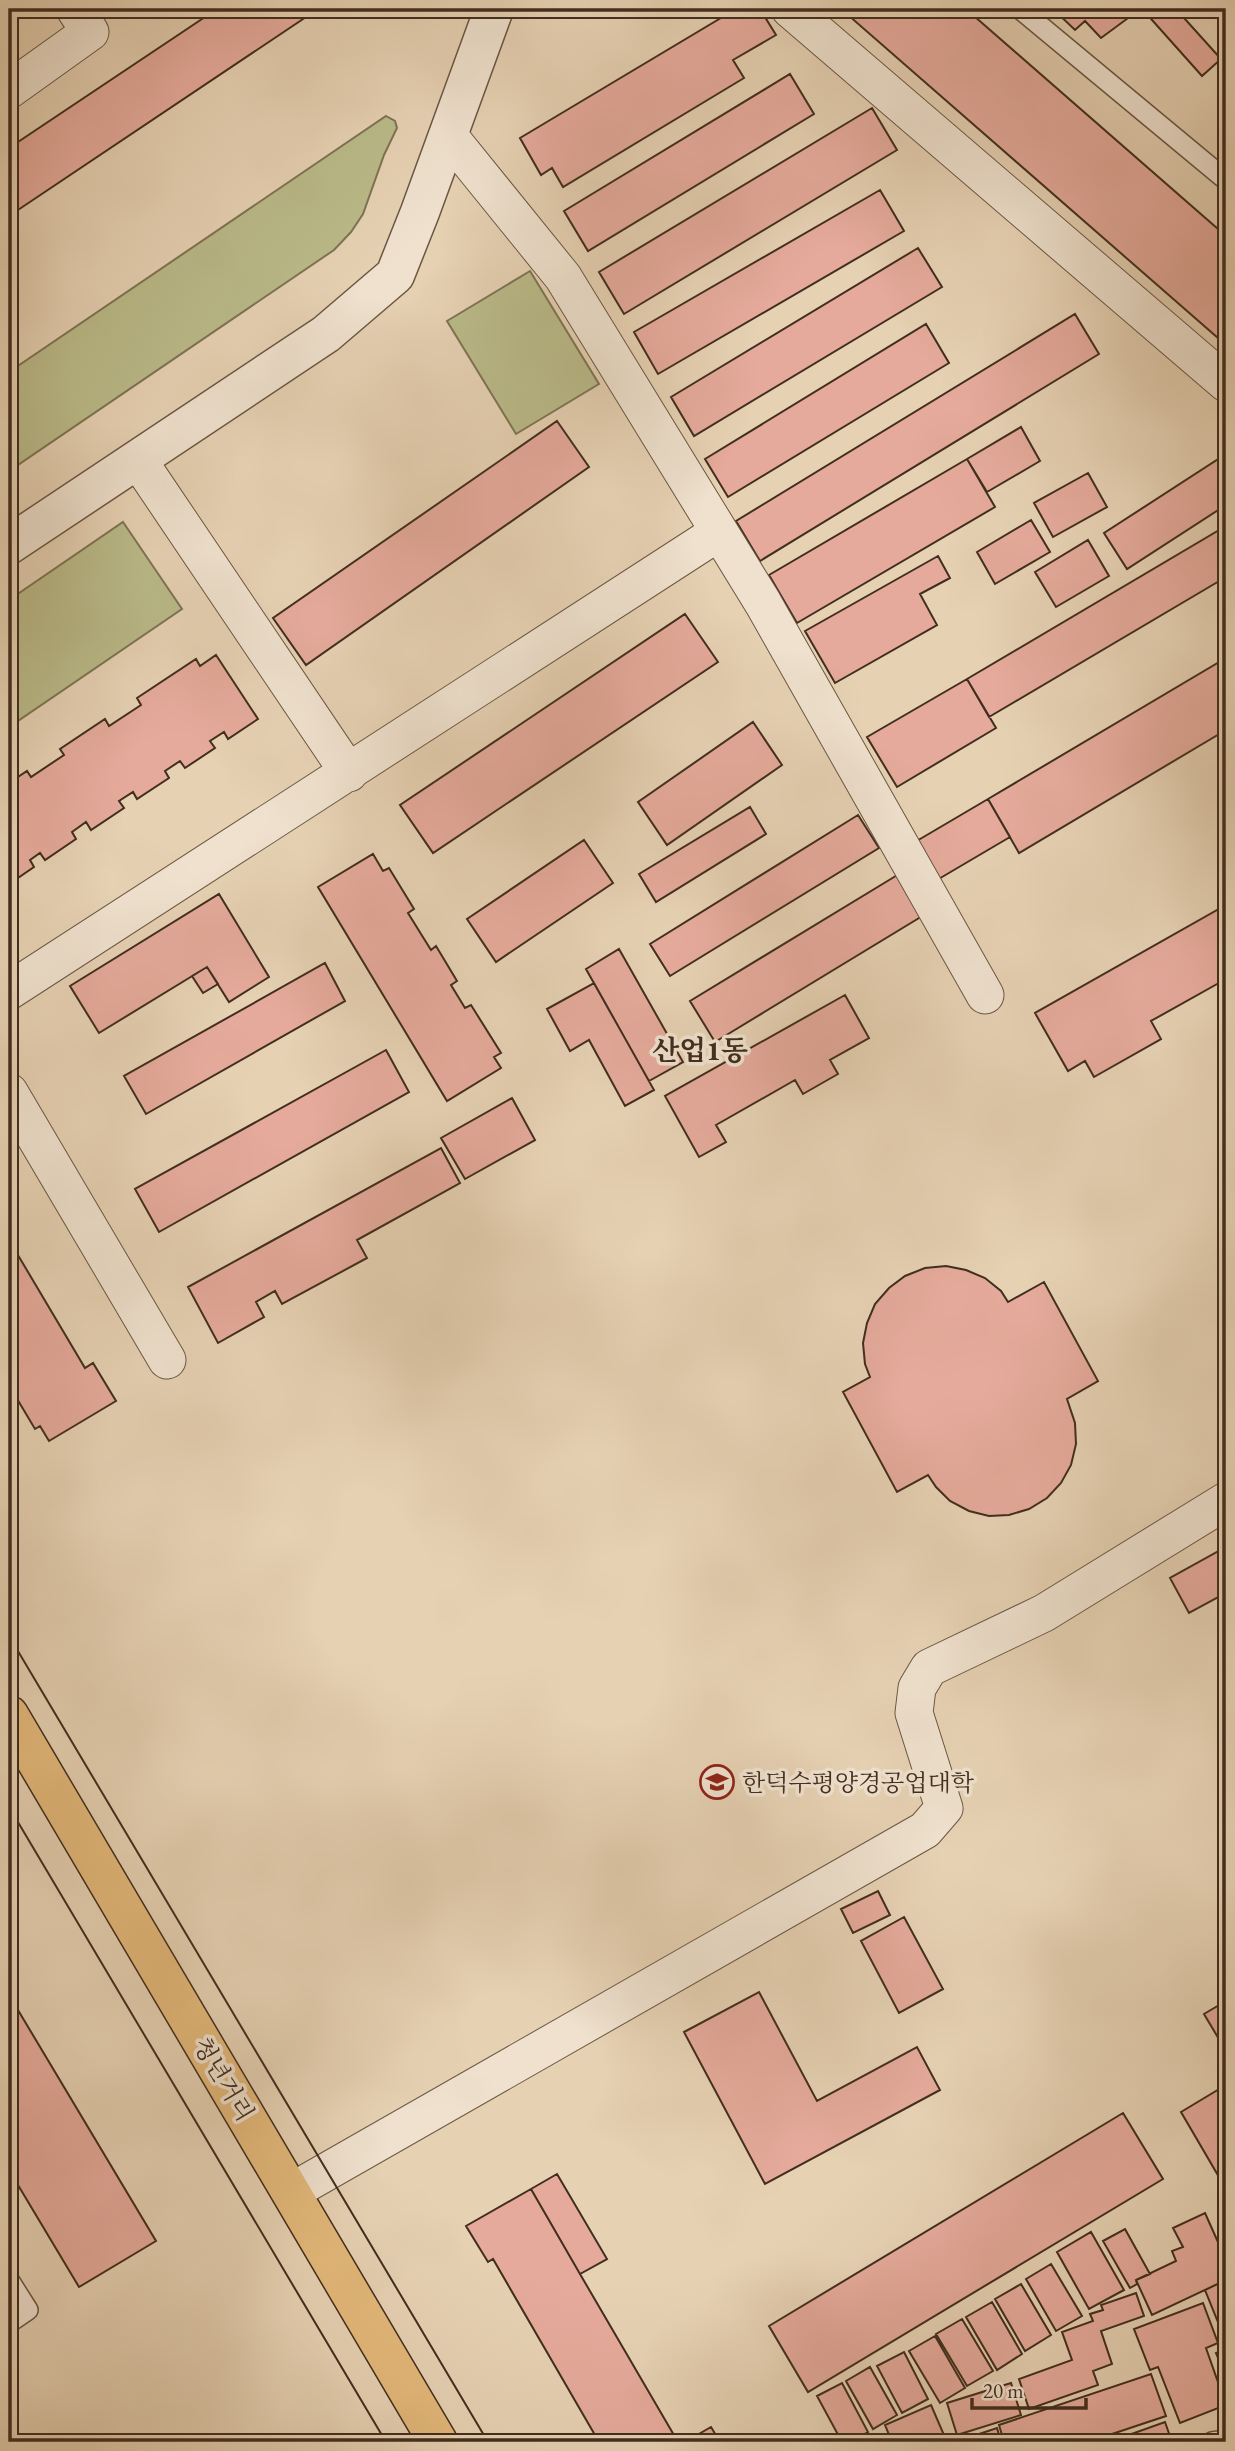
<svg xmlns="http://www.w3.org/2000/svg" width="1235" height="2451" font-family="'EB Garamond','Noto Serif KR',serif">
  <rect width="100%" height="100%" fill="#e6d1b3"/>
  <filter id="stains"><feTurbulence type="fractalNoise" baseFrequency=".00286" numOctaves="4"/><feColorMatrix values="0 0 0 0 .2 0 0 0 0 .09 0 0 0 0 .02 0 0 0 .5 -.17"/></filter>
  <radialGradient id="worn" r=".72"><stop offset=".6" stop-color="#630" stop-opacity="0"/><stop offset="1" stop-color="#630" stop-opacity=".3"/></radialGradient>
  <path fill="#baba89" stroke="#7e7454" stroke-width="2" d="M386,116l9,5 2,7 -13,27 -21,59 -12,18 -17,18 -325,221v-99z
    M530,271l69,113 -83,50 -69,-113z
    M123,522l59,87 -173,118v-127z"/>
  <path fill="#e5aa9b" stroke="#412e1e" stroke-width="2" d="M217,9h101l-309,207v-68z
    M736,9h24l16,26 -43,25 11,18 -181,109 -11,-19 -11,7 -21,-37z
    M853,9h113l260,227v109l-378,-330z
    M1053,9h85l1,1 -38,28 -16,-17 -10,9z
    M1146,9h30l45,50 -19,17 -58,-65z
    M790,74l24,40 -226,137 -24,-40z
    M872,108l25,42 -273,164 -25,-42z
    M880,190l24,41 -246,143 -24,-42z
    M918,248l24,39 -248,149 -23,-39z
    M1075,314l24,40 -339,207 -24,-40z
    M926,324l23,39 -221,134 -23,-38z
    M557,421l32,46 -283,198 -33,-47z
    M1021,427l19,34 -53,31 -20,-33z
    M1223,456l3,5v44l-99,64 -23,-36z
    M967,459l28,48 -198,116 -28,-48z
    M1088,473l19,34 -54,30 -19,-34z
    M1031,520l19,32 -55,32 -18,-32z
    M1226,526v51l-237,140 -22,-38z
    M1088,540l21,36 -53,31 -21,-35z
    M938,556l12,22 -30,16 17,31 -102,58 -30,-52z
    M685,614l33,48 -285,191 -33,-48z
    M216,655l42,64 -30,20 -4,-7 -14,9 5,7 -30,20 -5,-7 -15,10 4,7 -32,21 -4,-7 -14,9 5,7 -33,22 -5,-8 -14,10 4,7 -31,21 -5,-7 -10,7 4,7 -25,17v-101l18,-12 4,6 33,-22 -4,-6 45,-30 4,7 32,-21 -4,-7 59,-39 4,7z
    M1226,658v72l-207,123 -31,-54z
    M967,679l29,49 -99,59 -30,-50z
    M753,722l29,43 -115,80 -29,-43z
    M988,799l22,38 -73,43 -22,-38z
    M750,807l16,27 -110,68 -17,-28z
    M858,815l21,33 -209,128 -20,-32z
    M584,840l29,43 -117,79 -29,-43z
    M373,854l10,17 6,-3 25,41 -6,4 23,37 5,-4 21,35 -6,4 14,23 6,-3 30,48 -7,4 7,11 -54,33 -129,-214z
    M899,874l25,41 -209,127 -25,-41z
    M219,894l50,83 -40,25 -22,-35 -108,66 -29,-47z
    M1226,905v74l-75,42 10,18 -67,38 -9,-16 -17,10 -33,-58z
    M619,949l64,113 -34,19 -63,-112z
    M325,963l20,38 -199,113 -22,-38z
    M207,967l11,17 -15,9 -11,-17z
    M594,983l60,107 -29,16 -36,-66 -19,11 -23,-42z
    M845,995l24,43 -39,22 8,14 -35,20 -8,-14 -79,45 10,17 -27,15 -34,-61z
    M386,1050l23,42 -250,140 -24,-43z
    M512,1098l23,42 -70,39 -24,-41z
    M441,1148l19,35 -103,57 10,18 -85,46 -7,-13 -19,11 8,15 -46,26 -30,-56z
    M9,1240l76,128 8,-5 23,38 -67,40 -9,-15 -5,3 -25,-42 5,-3 -6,-11z
    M946,1266l20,4 19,8 16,13 7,11 36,-20 54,99 -31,18 8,24 1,21 -5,21 -10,18 -14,15 -18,11 -20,6 -20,1 -20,-5 -19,-10 -14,-14 -8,-12 -31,17 -54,-100 27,-15 -5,-13 -2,-21 4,-20 8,-19 14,-16 16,-12 20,-8z
    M1226,1547v46l-37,20 -19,-35z
    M878,1891l12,24 -37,18 -12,-24z
    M904,1917l39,72 -44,24 -38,-72z
    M759,1992l58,109 100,-54 23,43 -175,94 -81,-152z
    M9,1995l147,246 -77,46 -70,-117z
    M1226,2001v50l-22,-37z
    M1226,2085v104l-45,-77z
    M1123,2113l40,66 -355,213 -39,-66z
    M557,2174l50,85 -27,15 -49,-85z
    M531,2189l49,85 98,168h-79l-106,-183 -5,3 -22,-36z
    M1205,2213l21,47v20l-74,35 -16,-35 40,-19 -4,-10 11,-4 -10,-19z
    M1125,2229l25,45 -14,6 1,4 -7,4 -27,-47z
    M1091,2232l33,58 -35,19 -32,-57z
    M1051,2264l31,52 -26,15 -30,-52z
    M1226,2280v62l-21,-52z
    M1021,2284l30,51 -26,16 -30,-52z
    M1136,2293l8,23 -43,15 11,33 -19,7 5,14 -69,24 -10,-30 53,-19 -10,-28 31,-11 -3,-7 13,-4 -2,-5z
    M992,2302l30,52 -25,16 -31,-53z
    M1203,2303l15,40 -12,5 20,57 -46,18 -22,-56 -8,3 -16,-41z
    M962,2319l31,52 -26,15 -31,-52z
    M935,2336l30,52 -25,15 -31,-52z
    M1226,2349v28l-10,-24z
    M904,2352l24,47 -26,14 -25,-47z
    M870,2367l27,48 -24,14 -27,-48z
    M1151,2374l15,42 -78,26h-84l-5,-17z
    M842,2383l26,49 -18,10h-8l-25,-46z
    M1011,2383l10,32 -64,20 -10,-32z
    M931,2405l16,37h-55l-7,-17z
    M1165,2422l7,20h-63z
    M711,2427l9,15h-35z
    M997,2428l4,14h-46z"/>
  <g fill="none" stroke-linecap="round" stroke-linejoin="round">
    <g stroke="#6a5743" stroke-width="22">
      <path id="service" d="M1020,9l206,171
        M9,2280l19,30 -19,13
        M1212,2442l14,-2"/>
    </g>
    <g stroke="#6a5743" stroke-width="39">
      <path id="minor" d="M790,9l436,374
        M9,90l81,-58 -15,-23
        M448,135l115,142 200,326 222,392
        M138,460l211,313
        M9,991l710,-459
        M9,1092l158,268
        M291,2192l634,-362 19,-22 -30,-95 3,-25 12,-20 115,-55 182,-112"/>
    </g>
    <g stroke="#6a5743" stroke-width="41">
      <path id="tertiary" d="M9,545l317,-211 69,-59 25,-63 74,-203"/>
    </g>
    <g stroke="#412e1e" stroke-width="41">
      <path id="primary" d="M9,1715l429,727"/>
    </g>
    <use href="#service" stroke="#efe1ce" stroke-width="19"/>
    <use href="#minor" stroke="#efe1ce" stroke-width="37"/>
    <use href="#tertiary" stroke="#efe1ce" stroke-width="38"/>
    <use href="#primary" stroke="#e3b87a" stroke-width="38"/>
    <path stroke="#412e1e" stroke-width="2" d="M9,1636l479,806
      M9,1807l377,635"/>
  </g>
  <defs>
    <g id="university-ring" transform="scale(1.75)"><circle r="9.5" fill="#efe1ce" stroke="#8f2418" stroke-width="1.5"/><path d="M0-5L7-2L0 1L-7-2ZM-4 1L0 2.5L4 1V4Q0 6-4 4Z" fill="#8f2418"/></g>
  </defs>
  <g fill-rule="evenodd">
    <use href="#university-ring" x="717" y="1782"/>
  </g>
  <g text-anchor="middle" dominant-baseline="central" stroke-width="7" stroke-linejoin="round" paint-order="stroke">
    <g font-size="24" fill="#412e1e" stroke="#efe1ce" text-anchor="start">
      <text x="742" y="1782">한덕수평양경공업대학</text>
    </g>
    <g font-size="24" fill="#412e1e" stroke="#efe1ce">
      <text transform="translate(224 2079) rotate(59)">청년거리</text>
    </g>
    <g font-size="28" font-weight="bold" fill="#412e1e" stroke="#efe1ce">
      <text x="700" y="1050">산업1동</text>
    </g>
  </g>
  <rect width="1235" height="2451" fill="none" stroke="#e6d1b3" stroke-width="35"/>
  <rect x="10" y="10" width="1214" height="2430" fill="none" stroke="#412e1e" stroke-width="3.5"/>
  <rect x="18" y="18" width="1200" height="2416" fill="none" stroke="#412e1e" stroke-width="2"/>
  <path d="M972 2398v10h114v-10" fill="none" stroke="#412e1e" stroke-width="3.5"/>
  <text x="983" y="2398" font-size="21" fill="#412e1e" stroke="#efe1ce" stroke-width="5" paint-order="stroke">20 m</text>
  <rect width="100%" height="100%" filter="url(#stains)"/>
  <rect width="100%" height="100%" fill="url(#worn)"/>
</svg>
